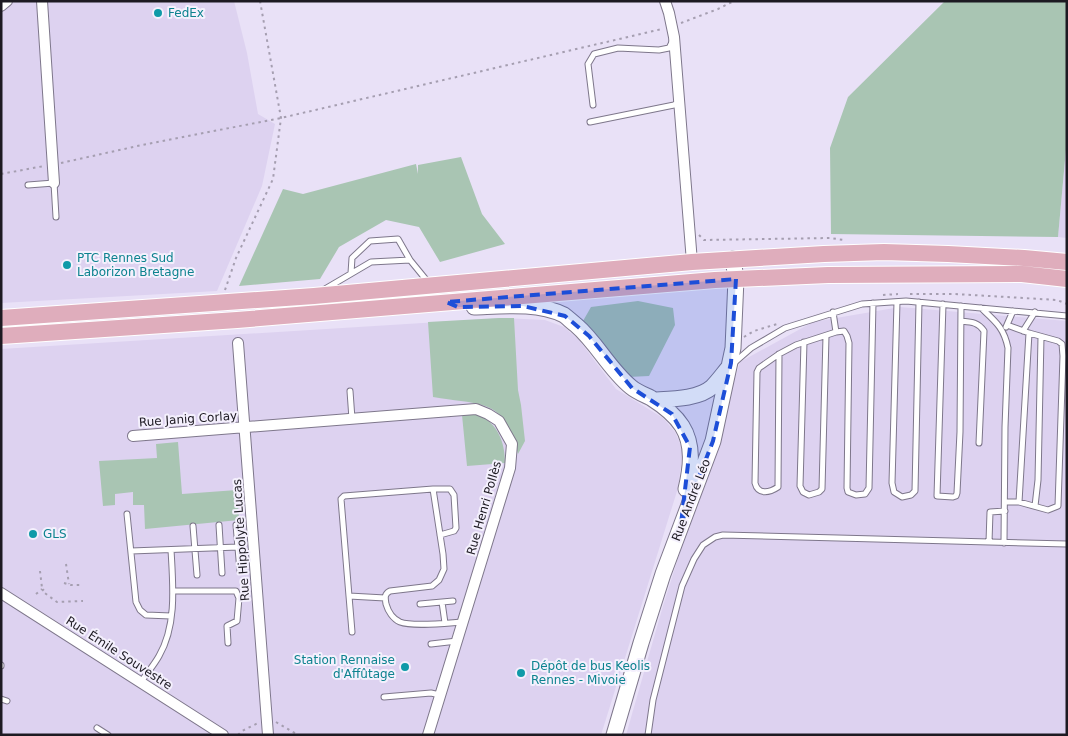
<svg xmlns="http://www.w3.org/2000/svg" width="1068" height="736" font-family="'DejaVu Sans',sans-serif">
  <rect width="100%" height="100%" fill="#e9e1f7"/>
  <path fill="#ddd2f0" d="M1,1h233l13,52 11,61 17,10 -13,62 -45,105 -216,12z
    M1067,138v100l-9,-1z
    M900,307l167,14v414h-441l37,-129 77,-244 73,-40z
    M503,318l42,2 19,7 15,13 37,49 47,29 12,14 8,18 -5,38 -77,247h-600v-386z"/>
  <path fill="#a9c5b3" d="M945,1h122v137l-9,99 -227,-3 -1,-86 18,-51z
    M461,157l21,57 23,30 -65,18 -21,-35 -33,-7 -47,27 -19,32 -81,7 44,-97 20,5 113,-30 2,10v-9z
    M638,301l35,7 2,17 -26,51 -21,1 -45,-56 8,-14z
    M499,318h15l4,72 3,15 4,36 -7,13c-15,-57 -34,-48 -85,-57l-5,-75z
    M478,414c20,10 27,28 27,49l-38,3 -5,-51z
    M178,442l4,52 55,-4 2,30 -94,9 -1,-24h-11v-13l-18,2v11l-12,1 -4,-45 58,-3 -1,-14z"/>
  <g fill="none" stroke-linecap="round" stroke-linejoin="round">
    <g stroke="#7e778b" stroke-width="7">
      <path id="lane" d="M593,105l-5,-41 6,-10 24,-6 41,2 10,-2 3,-6
        M590,122l84,-17 5,-3
        M28,185l26,-2 2,34
        M351,273l1,-15 18,-17 28,-2 12,21
        M325,289l46,-27 39,-2 18,22
        M897,302l-5,181 2,9 8,5 9,-2 4,-4 4,-189
        M943,304l-6,192 16,1 3,-1 1,-3 3,-61 1,-126
        M981,308c15,14 23,20 27,40l-3,79 -1,116
        M961,321c10,1 17,1 23,10l-5,112
        M1006,327l7,-16
        M1023,331l12,-19
        M836,332l8,-1 3,5 2,7 -2,145 1,4 8,3 9,-1 4,-6 4,-185
        M804,342l-4,144 3,6 6,3 10,-3 3,-3 4,-153
        M779,354l-1,133c-9,6 -20,8 -23,-4l2,-111 2,-4 20,-14 17,-9 40,-13 -3,-20
        M735,362l16,-14 34,-20 77,-24 44,-3 161,15
        M350,391l2,28
        M433,489h17l4,6 2,33 -2,3 -14,4
        M1005,502h14l29,8 10,-4 5,-150 -1,-12 -4,-3 -29,-8 -22,-8
        M1019,502l10,-169
        M1035,506l3,-26 3,-143
        M127,514l9,88 4,8 6,5 25,1
        M219,525l3,48
        M236,525l4,46
        M193,526l4,49
        M989,542l1,-30 15,-1
        M131,551l107,-4
        M173,591h63l3,7 -2,23 -10,5 1,17
        M349,596l3,36
        M385,598l-36,-2 -8,-97 3,-3 89,-7 10,65 1,15 -5,11 -7,6 -42,5c-6,3 -5,7 -4,13 2,7 7,15 14,18 13,5 47,1 62,0
        M442,602l11,-1
        M420,604l22,-2 3,21
        M431,644l26,-3
        M1,665v1
        M141,682c6,-9 13,-17 18,-26 18,-31 14,-71 12,-106
        M384,697l47,-4 9,2
        M1,699l6,2
        M97,728l11,7
        M648,735l5,-35 29,-114 12,-27 9,-14 12,-8 8,-2 344,9"/>
    </g>
    <g stroke="#7e778b" stroke-width="12">
      <path id="street" d="M42,1l12,182
        M665,1l4,12 5,24 18,225
        M1,6l6,-5
        M238,343l30,392
        M133,436l343,-27 12,5 11,7 13,23 -2,24 -82,267
        M1,593l222,142"/>
    </g>
    <g stroke="#7e778b" stroke-width="17">
      <path id="secondary" d="M474,307c29,-1 63,-5 90,8 4,3 8,7 12,10 21,18 33,44 55,62 6,5 14,8 20,11 11,7 24,17 31,28 12,19 9,42 4,63
        M654,400c17,-1 45,-1 58,-13 6,-6 11,-13 16,-19
        M614,735l27,-92 22,-69 50,-133 20,-93 3,-69 -3,-20"/>
    </g>
    <g stroke="#fff" stroke-width="18">
      <path id="primary" d="M1,318l313,-22 378,-34 132,-8 60,-2 64,2 76,4 43,4
        M1,336l236,-16 478,-40 113,-5 194,-1 45,5"/>
    </g>
    <path stroke="#a59eb0" stroke-width="2" stroke-dasharray="2.5 4" stroke-linecap="butt" d="M681,23l37,-14 16,-8
      M61,163l81,-18 139,-27 381,-89
      M1,174l43,-8
      M699,235l5,5 126,-2 14,2
      M225,290l11,-32 37,-79 8,-61 -21,-117
      M910,294h45l102,6 10,4
      M883,295l15,-1
      M744,337l10,-6 23,-7
      M66,564l3,20
      M40,571l2,17 2,1 -2,2 15,11 26,-1
      M64,583l7,2h10
      M36,594l6,-5
      M276,722l22,13
      M238,735l4,-4 16,-8"/>
    <use href="#lane" stroke="#fff" stroke-width="5"/>
    <use href="#street" stroke="#fff" stroke-width="10"/>
    <use href="#secondary" stroke="#fff" stroke-width="15"/>
    <use href="#primary" stroke="#dfadbc" stroke-width="16"/>
  </g>
  <path fill="#1d4ed8" fill-opacity="0.2" stroke="#1d4ed8" stroke-width="4" stroke-dasharray="10 6" stroke-linejoin="round" d="M736,279l-5,84 -18,78 -32,83 9,-77 -18,-33 -40,-26 -43,-52 -24,-20 -42,-10 -65,1 -12,-5z"/>
  <g fill="#0f9aa8" stroke="#f4f0fd" stroke-width="2">
    <circle cx="158" cy="13" r="5"/>
    <circle cx="67" cy="265" r="5"/>
    <circle cx="33" cy="534" r="5"/>
    <circle cx="405" cy="667" r="5"/>
    <circle cx="521" cy="673" r="5"/>
  </g>
  <g text-anchor="middle" dominant-baseline="central" stroke-width="4" stroke-linejoin="round" paint-order="stroke">
    <g font-size="12" fill="#0d838f" stroke="#f4f0fd" text-anchor="start">
      <text x="168" y="13">FedEx</text>
      <text x="77" y="258">PTC Rennes Sud<tspan x="77" dy="14">Laborizon Bretagne</tspan></text>
      <text x="43" y="534">GLS</text>
      <text x="395" y="660" text-anchor="end">Station Rennaise<tspan x="395" dy="14">d'Affûtage</tspan></text>
      <text x="531" y="666">Dépôt de bus Keolis<tspan x="531" dy="14">Rennes - Mivoie</tspan></text>
    </g>
    <g font-size="12" fill="#1d1a22" stroke="#f4f0fd">
      <text transform="translate(188 419) rotate(-4)">Rue Janig Corlay</text>
      <text transform="translate(691 500) rotate(-69)">Rue André Léo</text>
      <text transform="translate(484 508) rotate(-74)">Rue Henri Pollès</text>
      <text transform="translate(241 540) rotate(-94)">Rue Hippolyte Lucas</text>
      <text transform="translate(119 653) rotate(33)">Rue Émile Souvestre</text>
    </g>
  </g>
  <rect width="1068" height="736" fill="none" stroke="#1d1a22" stroke-width="5"/>
</svg>
